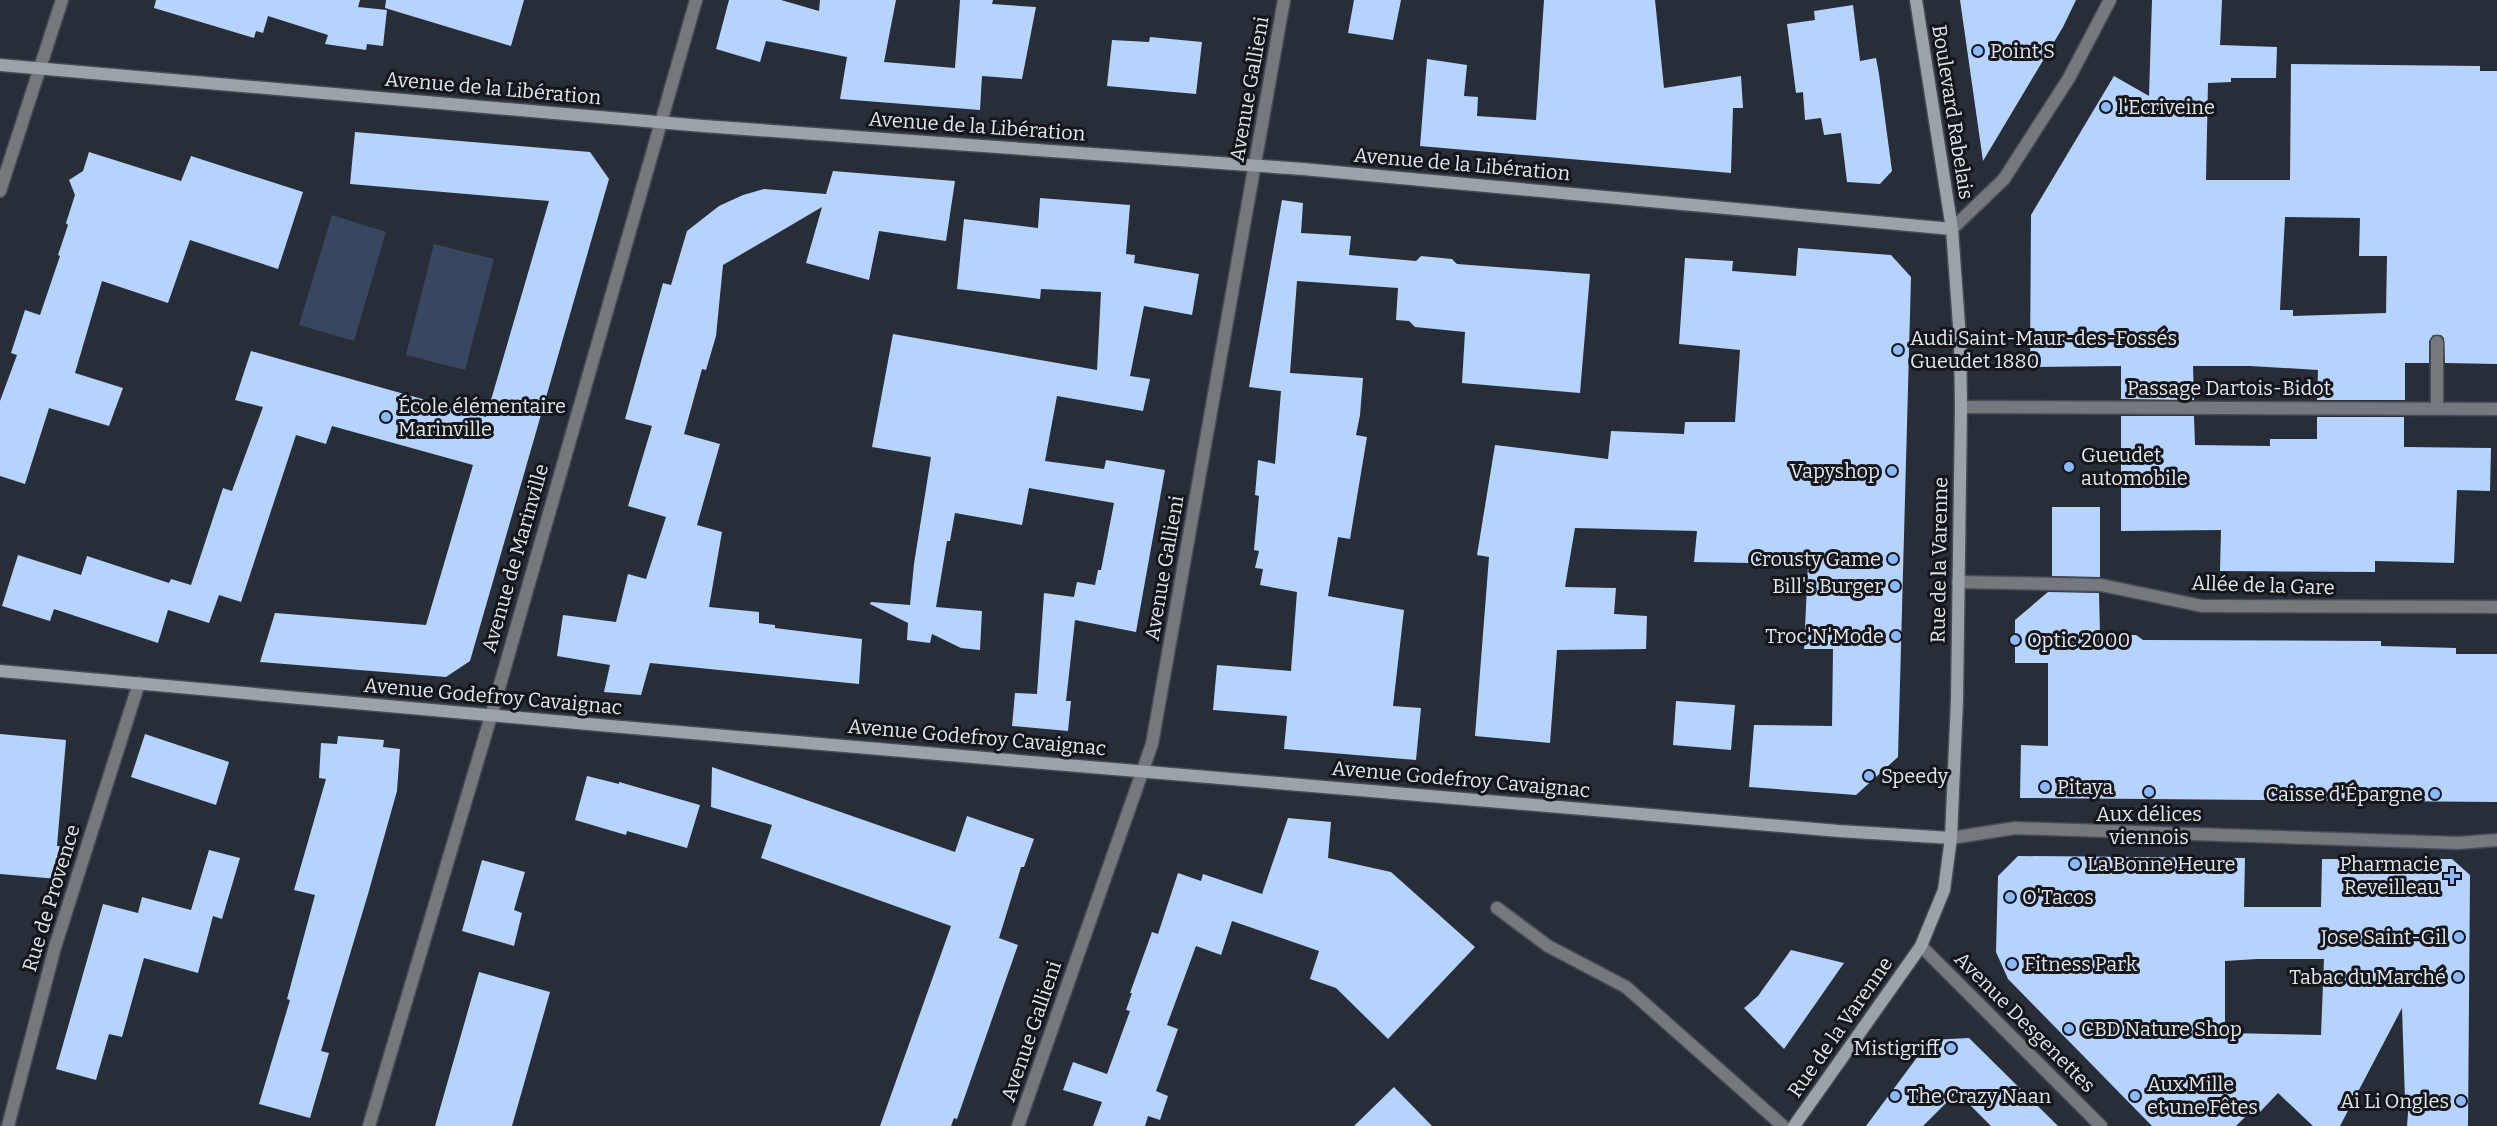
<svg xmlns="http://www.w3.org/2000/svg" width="2497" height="1126" font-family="Bitter,serif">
  <rect width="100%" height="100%" fill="#282e38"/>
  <path fill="#374760" d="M332,215l54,17 -32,109 -55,-16z
    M434,244l60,15 -29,111 -59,-15z"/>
  <path fill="#b6d3fe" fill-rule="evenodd" d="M156,0h204l-2,7 29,3 -4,36 -16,-2 -1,6 -41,-6 3,-9 -60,-19 -5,17 -7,-2 -2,7 -100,-30z
    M386,0h138l-13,46 -126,-38z
    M729,0h52l38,11 1,-11h76l-12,62 71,6 5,-68h33l-1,4 44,3 -14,72 -40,-3 -2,34 -140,-11 7,-42 -81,-16 -6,21 -44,-13z
    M1354,0h47l-8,40 -45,-7z
    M1544,0h111l9,88 77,-12 2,32h-10l-2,65 -311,-27 7,-87 40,6 -3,31 14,1 -1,19 59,4z
    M1960,0h116l-13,27 -80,134z
    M2152,0h70l-2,45 57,2 -1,31h-45v4l-23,1 -2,97h84l1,-116 189,2v5h17v293l-52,-1 -1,-25 -3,-3h-8l-4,6v22h-24v37h-88l1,-30 -68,-4h-57l1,34 -73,-1v-33l-91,1 1,-152 83,-139 35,20zM2285,217l75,1 -1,38h28l-1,57 -93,3v-6h-13z
    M1853,5l7,56 16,-3 3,16 13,97 -12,13 -33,-2 -6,-49 -17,2 -3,-17 -16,2 -2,-28 -7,1 -9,-69 28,-4 -1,-9z
    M1150,37l52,5 -6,52 -89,-8 5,-46 37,2z
    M355,132l235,20 19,27 -139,482 -24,16 -186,-15 15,-49 151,12 47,-160 -141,-39 -6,18 -30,-9 -55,167 -22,-7 -10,28 -41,-13 -10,33 -104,-34 -4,12 -48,-15 16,-51 63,20 6,-19 82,27 2,-4 20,6 32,-97 9,3 31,-84 -28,-7 16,-49 235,66 63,-216 -199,-17z
    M89,152l92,29 10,-25 112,36 -25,77 -88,-29 -22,63 -66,-22 -27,92 48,15 -14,38 -60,-18 -24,76 -25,-8v-75l17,-46 -6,-2 14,-43 15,5 20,-59 -2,-1 10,-30 -2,-2 9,-28 -6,-15 14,-9z
    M833,171l122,10 -9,60 -67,-10 -10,49 -63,-17 16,-56 -99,58 -7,71 -10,34 -4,-1 -18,65 36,10 -23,81 25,7 -13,75 50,5v11l16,2v3l87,11 -3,45 -209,-21 -9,32 -37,-3 6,-27 -53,-9 6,-41 53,7 12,-48 18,5 20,-62 -38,-11 24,-80 -27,-7 38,-136 8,2 16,-54 32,-25 24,-11 21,-6 62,5z
    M1040,198l90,7 -4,49 9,1 -1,8 65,11 -7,41 -48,-9 -14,70 20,3 -7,32 -86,-15 -12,65 59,8 2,-9 59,10 -29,162 -61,-12 -9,81h5l-3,30 -56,-5 3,-33 22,1 7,-101 30,4 3,-15 18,3 3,-15h3l13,-67 -85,-15 -7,37 -67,-12 -5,28h-3l-11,66 46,4 -2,39 -19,-2 -29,-14 -2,9 -23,-3 1,-17 -38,-19 1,-2 39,3 4,-41 17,-107 -59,-10 21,-113 204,36 4,-78 -60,-3 -1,10 -83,-10 7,-70 74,9z
    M1282,200l21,3 -2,30 50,3 -2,19 67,6 5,-5 31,3 5,5 133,10 -10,119 -118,-10 3,-51 -50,-5 -6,-6 -13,-1 2,-32 -101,-7 -7,92 73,5 -3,37 -4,20 11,2 -17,102 -12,-2 -10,59 76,14 -11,96 28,2 -5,52 -132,-11 3,-33 -74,-6 4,-45 74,6 6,-79 -37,-7 3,-16 -8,-1 4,-17 -5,-1 5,-54 -4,-1 3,-35 17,4 6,-73 -32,-4z
    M1798,248l93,7 20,22 -13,480 -42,38 -107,-8 5,-62 78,1 1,-77h-29l4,-85 -114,-2 3,-31 -122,-3 -10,59 51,1 -2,26 33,2 -1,33 -89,1 -7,93 -75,-7 14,-179 -12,-2 18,-110 113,14 3,-28 73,3 1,-12h50l5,-72 -61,-6 6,-86 48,3 -1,10 64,5z
    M2121,416h73l1,29 75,1v-7h47v-22h87v30l87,1 -1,43 -33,-1 -3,73 -79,-2v11l-155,-1 1,-41 -100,1z
    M2052,507h48v70l-48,-1z
    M2048,592l51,1 1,42h36l7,5 238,1v5l75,2v6h41v148l-477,-4 1,-53 27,1v-83h-33v-43z
    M1676,701l59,4 -4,45 -58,-5z
    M0,734l66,6 -9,106 12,1 -11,32 -58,-5z
    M145,734l84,28 -13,43 -85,-28z
    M338,736l46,4 -1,7 17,2 -3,42 -29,103 -47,157 8,2 -19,65 -51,-14 31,-104 -3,-1 28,-104 -21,-5 32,-111 -7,-1 2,-35 16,1z
    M712,767l243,85 12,-36 67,23 -10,28h-3l-22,71 19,7 -61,174 -3,-1 -3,8h-71l71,-200 -190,-68 11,-33 -61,-18z
    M587,776l32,8v-2l81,23 -13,43 -60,-17 -1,4 -51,-15z
    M1288,818l43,4 -3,36 63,14 84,75 -87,92 -52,-51 -26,-9 9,-28 -87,-30 -11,34 -25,-9 -29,79 11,4 -22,62 12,5 -8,24 -12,-4 -3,10h-52l9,-24 -39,-12 10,-28 34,12 23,-63 -4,-1 6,-17h-2l22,-61 6,2 20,-61 23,8 2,-7 59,20z
    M209,850l31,8 -18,61 -9,-3 -15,57 -54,-15 -22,79 -13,-3 -13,46 -40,-11 47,-165 35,9 4,-16 49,13z
    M2018,856l227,2 -1,49h77l1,-48h130l18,16 -2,251h-61l2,-26h-4l-3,-92 -62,118h-27l-35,-33 -18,19 -5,-5 -19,19h-84l-144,-147 -12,-27 2,-76zM2257,959h67l-3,76 -96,-2v-72z
    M482,860l43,12 -11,38 8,3 -8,33 -52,-15z
    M1791,950l53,13 -60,86 -40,-41 14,-12z
    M479,972l71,20 -38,134h-77z
    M1969,1038l89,88h-67l-34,-34 -34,34h-57l64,-86z
    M1394,1087l38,39h-78z"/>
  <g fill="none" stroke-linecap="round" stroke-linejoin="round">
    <g stroke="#464c55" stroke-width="15">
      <path id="service" d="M2437,342v66
        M1958,582l143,3 101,21 295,1
        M1497,908l51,38 78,41 157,139"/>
    </g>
    <g stroke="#464c55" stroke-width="15">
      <path id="minor" d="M0,191l62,-191
        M1952,229l52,-50 65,-101 41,-78
        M1961,407l536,2
        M1921,946l180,180
        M8,1126l47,-179 84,-264
        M369,1126l122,-410
        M1018,1126l134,-382 132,-744"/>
    </g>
    <g stroke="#464c55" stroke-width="15">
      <path id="tertiary" d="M491,716l205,-716
        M1951,838l64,-10 443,15 39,-3"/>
    </g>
    <g stroke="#464c55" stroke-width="15">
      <path id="secondary" d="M0,65l703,61 600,43 649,60
        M0,671l610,55 1229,105 112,7
        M1794,1126l127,-180 23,-56 7,-52 6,-138 4,-293 -1,-68 -8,-110 -36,-229"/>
    </g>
    <use href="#service" stroke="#75787d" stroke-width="12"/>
    <use href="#minor" stroke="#75787d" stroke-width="12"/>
    <use href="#tertiary" stroke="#75787d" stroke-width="12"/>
    <use href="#secondary" stroke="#9ca2a9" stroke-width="12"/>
  </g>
  <g fill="#8cb9fc" stroke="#14161b" stroke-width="2">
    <circle cx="1978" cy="51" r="6"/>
    <circle cx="2106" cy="107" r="6"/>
    <circle cx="1898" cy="350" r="6"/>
    <circle cx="386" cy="417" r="6"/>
    <circle cx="2069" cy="467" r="6"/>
    <circle cx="1892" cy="471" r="6"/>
    <circle cx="1893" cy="559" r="6"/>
    <circle cx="1895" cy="586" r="6"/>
    <circle cx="1896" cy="636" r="6"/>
    <circle cx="2015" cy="640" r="6"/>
    <circle cx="1869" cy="776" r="6"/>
    <circle cx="2045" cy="787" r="6"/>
    <circle cx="2149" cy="792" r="6"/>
    <circle cx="2435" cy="794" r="6"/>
    <circle cx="2075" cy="864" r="6"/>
    <path d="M2449 867h6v6h6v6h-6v6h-6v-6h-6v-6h6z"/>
    <circle cx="2010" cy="897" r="6"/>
    <circle cx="2459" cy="937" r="6"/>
    <circle cx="2012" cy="964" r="6"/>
    <circle cx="2458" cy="977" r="6"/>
    <circle cx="2069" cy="1029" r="6"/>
    <circle cx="1951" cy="1048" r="6"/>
    <circle cx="1895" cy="1096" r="6"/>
    <circle cx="2135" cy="1096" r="6"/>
    <circle cx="2461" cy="1101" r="6"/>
  </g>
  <g text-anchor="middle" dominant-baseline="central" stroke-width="6" stroke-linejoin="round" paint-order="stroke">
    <g font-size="20" fill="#e3e7ed" stroke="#14161b" text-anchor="start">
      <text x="1990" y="51">Point S</text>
      <text x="2118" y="107">l'Ecriveine</text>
      <text x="1910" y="338">Audi Saint-Maur-des-Fossés<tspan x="1910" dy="23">Gueudet 1880</tspan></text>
      <text x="398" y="406">École élémentaire<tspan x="398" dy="23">Marinville</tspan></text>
      <text x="2081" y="455">Gueudet<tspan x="2081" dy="23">automobile</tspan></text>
      <text x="1880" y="471" text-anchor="end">Vapyshop</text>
      <text x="1881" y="559" text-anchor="end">Crousty Game</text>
      <text x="1883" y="586" text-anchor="end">Bill's Burger</text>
      <text x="1884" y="636" text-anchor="end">Troc'N'Mode</text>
      <text x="2027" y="640">Optic 2000</text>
      <text x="1881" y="776">Speedy</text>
      <text x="2057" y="787">Pitaya</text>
      <text x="2423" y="794" text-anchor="end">Caisse d'Épargne</text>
      <text x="2149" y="814" text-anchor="middle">Aux délices<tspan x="2149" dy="23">viennois</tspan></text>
      <text x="2087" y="864">La Bonne Heure</text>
      <text x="2440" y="864" text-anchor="end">Pharmacie<tspan x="2440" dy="23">Reveilleau</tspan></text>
      <text x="2022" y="897">O'Tacos</text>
      <text x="2447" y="937" text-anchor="end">Jose Saint-Gil</text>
      <text x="2024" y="964">Fitness Park</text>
      <text x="2446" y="977" text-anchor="end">Tabac du Marché</text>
      <text x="2081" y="1029">CBD Nature Shop</text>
      <text x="1939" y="1048" text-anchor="end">Mistigriff</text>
      <text x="2147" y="1084">Aux Mille<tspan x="2147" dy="23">et une Fêtes</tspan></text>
      <text x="1907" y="1096">The Crazy Naan</text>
      <text x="2449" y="1101" text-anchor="end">Ai Li Ongles</text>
    </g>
    <g font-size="20" fill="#e3e7ed" stroke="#14161b">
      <text transform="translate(493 88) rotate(5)">Avenue de la Libération</text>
      <text transform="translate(1249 89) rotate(-80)">Avenue Gallieni</text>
      <text transform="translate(1953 112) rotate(81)">Boulevard Rabelais</text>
      <text transform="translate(977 126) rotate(4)">Avenue de la Libération</text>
      <text transform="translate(1462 164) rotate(5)">Avenue de la Libération</text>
      <text x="2229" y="388">Passage Dartois-Bidot</text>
      <text transform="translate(515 558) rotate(-74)">Avenue de Marinville</text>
      <text transform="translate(1939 560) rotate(-89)">Rue de la Varenne</text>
      <text transform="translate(1164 568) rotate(-80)">Avenue Gallieni</text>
      <text transform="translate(2263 585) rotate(2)">Allée de la Gare</text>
      <text transform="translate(493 696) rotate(5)">Avenue Godefroy Cavaignac</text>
      <text transform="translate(977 737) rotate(5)">Avenue Godefroy Cavaignac</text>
      <text transform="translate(1461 779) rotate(5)">Avenue Godefroy Cavaignac</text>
      <text transform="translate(51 898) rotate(-73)">Rue de Provence</text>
      <text transform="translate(2025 1022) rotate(45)">Avenue Desgenettes</text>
      <text transform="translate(1840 1027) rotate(-55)">Rue de la Varenne</text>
      <text transform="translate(1031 1031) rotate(-71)">Avenue Gallieni</text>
    </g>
  </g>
</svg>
